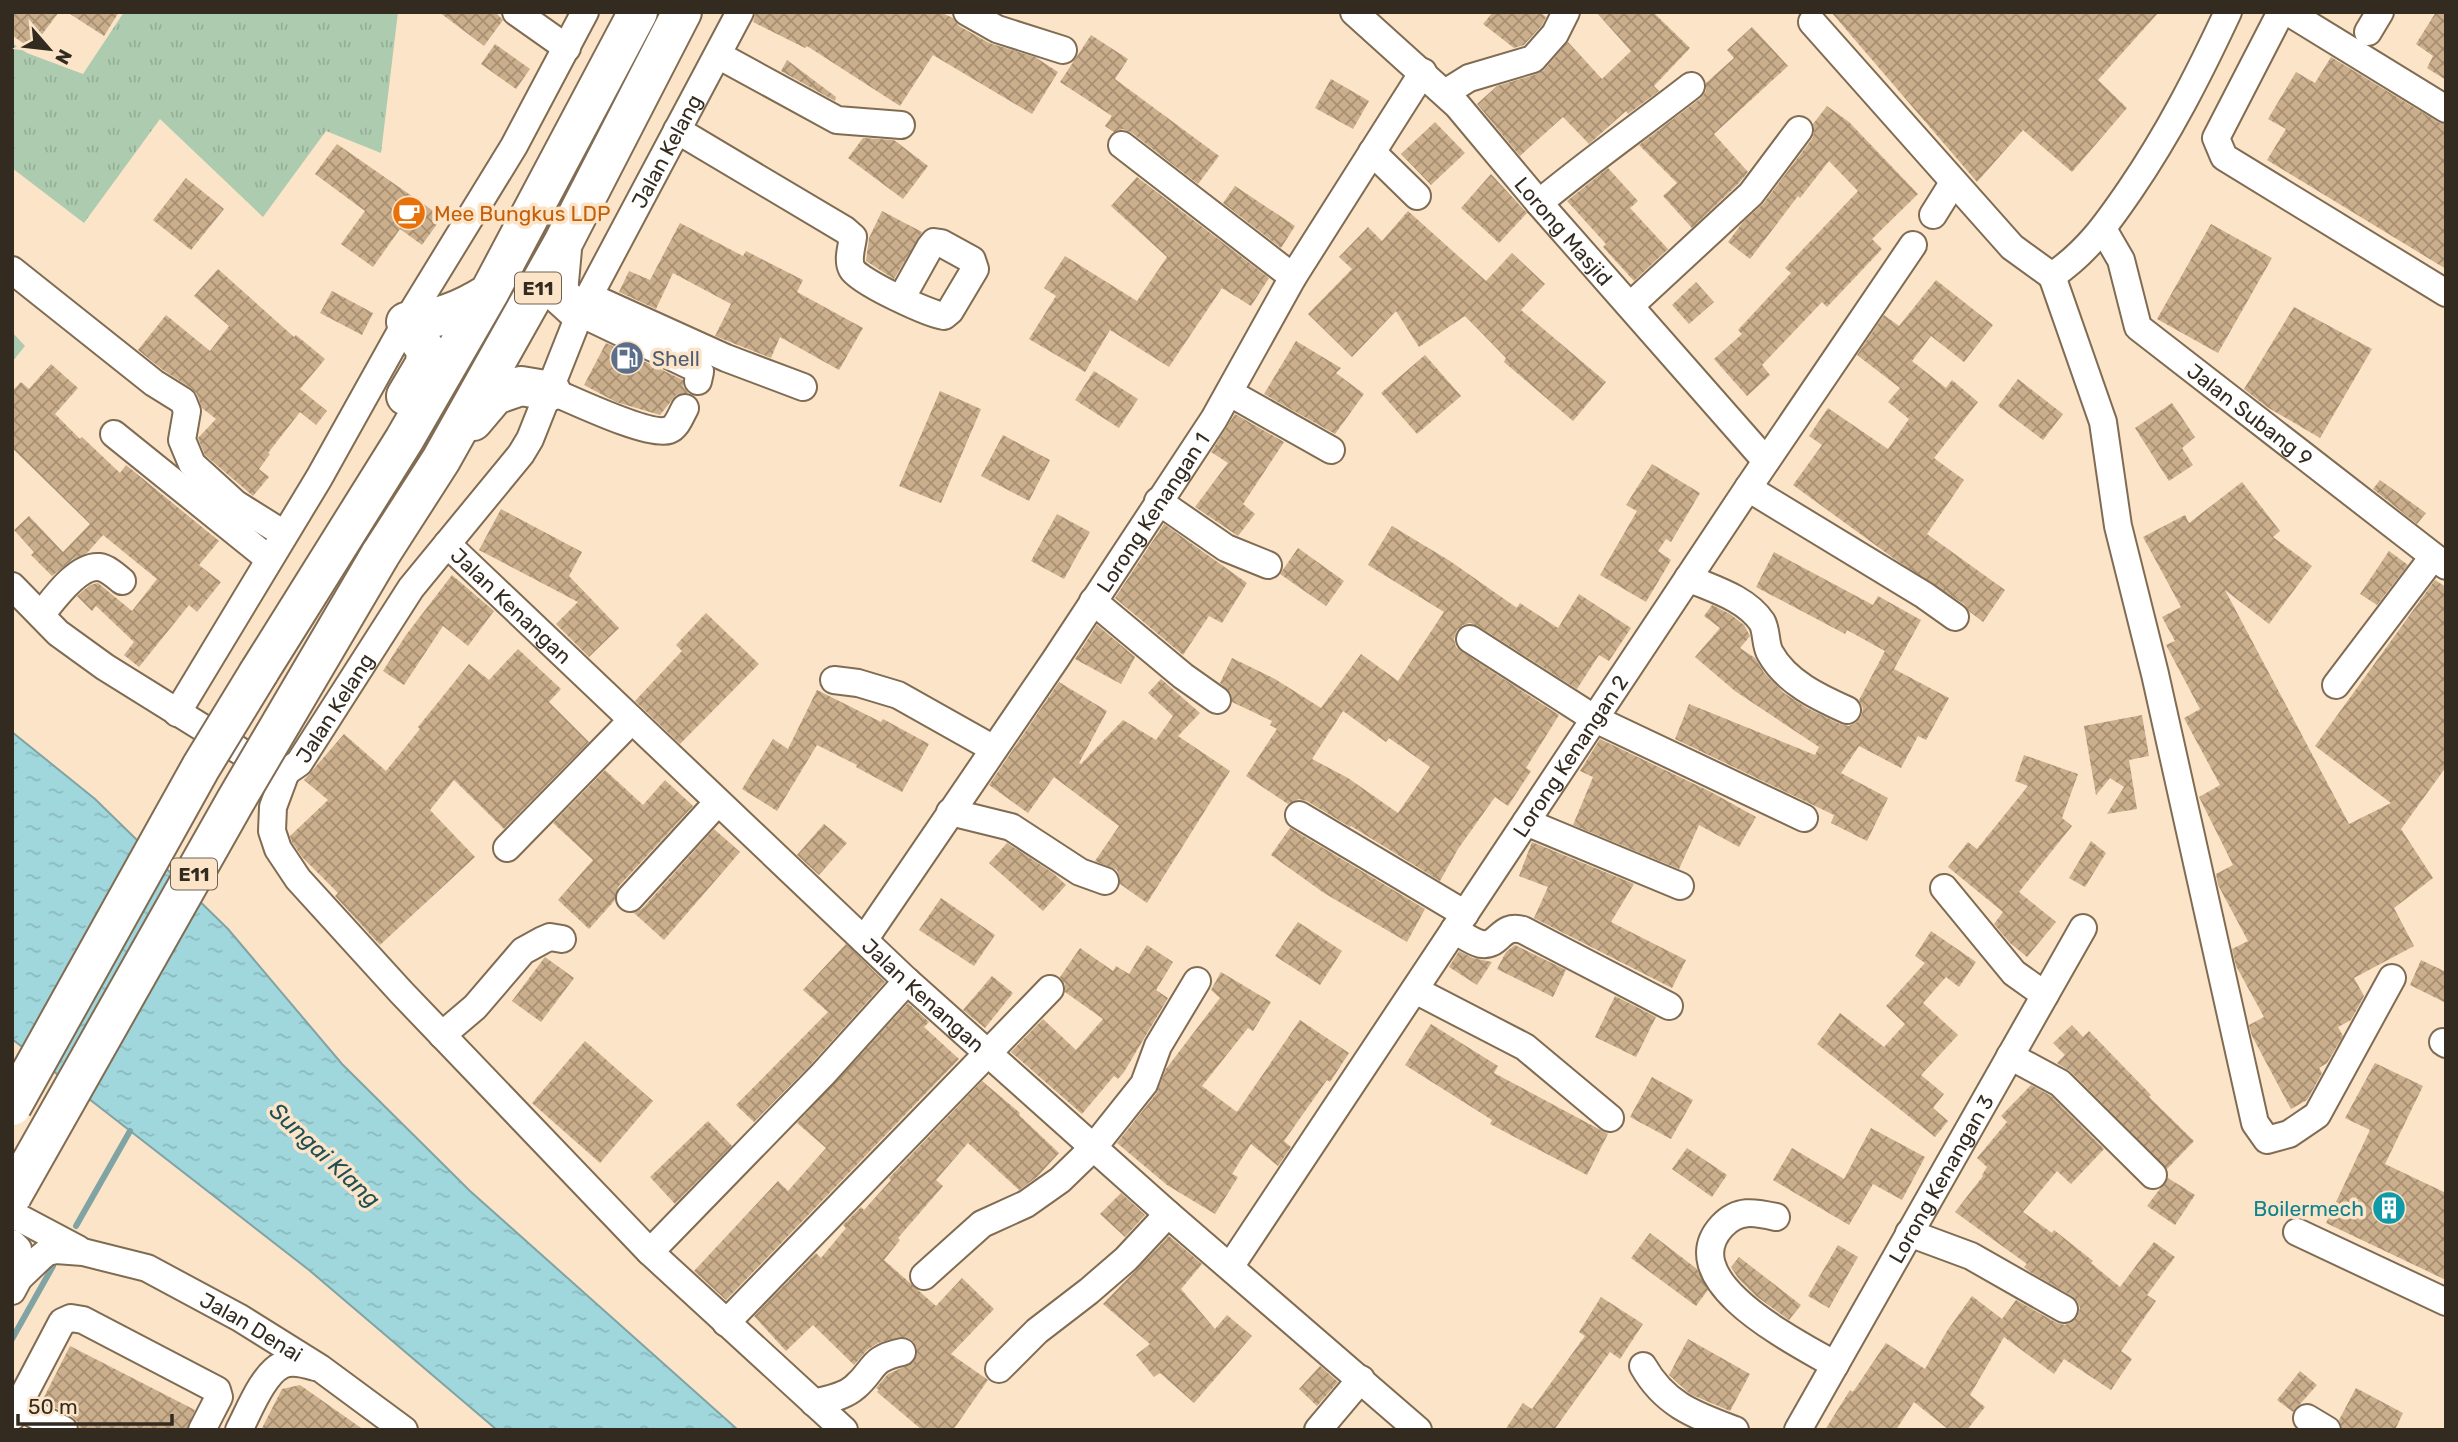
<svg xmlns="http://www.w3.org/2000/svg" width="2458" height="1442" font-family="Rubik,sans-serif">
  <defs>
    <pattern id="grass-tufts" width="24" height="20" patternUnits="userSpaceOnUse" patternTransform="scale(1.75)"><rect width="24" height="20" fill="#accbaf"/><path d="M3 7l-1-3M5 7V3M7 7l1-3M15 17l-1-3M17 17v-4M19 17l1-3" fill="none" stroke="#95ae96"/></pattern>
    <pattern id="water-ripples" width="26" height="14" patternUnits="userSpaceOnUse" patternTransform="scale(1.75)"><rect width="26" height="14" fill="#a0d7dc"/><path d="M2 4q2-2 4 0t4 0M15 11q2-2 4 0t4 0" fill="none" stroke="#8ab9bc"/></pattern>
    <pattern id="building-cross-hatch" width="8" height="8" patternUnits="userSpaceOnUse" patternTransform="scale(1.75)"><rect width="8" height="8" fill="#cbaf8c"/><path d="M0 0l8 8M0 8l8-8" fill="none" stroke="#a68f72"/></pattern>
  </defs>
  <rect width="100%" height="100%" fill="#fbe4c8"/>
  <path fill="url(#grass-tufts)" d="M124,12h274l-17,141 -55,-22 -63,86 -103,-98 -76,104 -72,-55v-125l15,10 56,21z
    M12,332l13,14 -13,16z"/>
  <path fill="url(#water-ripples)" stroke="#80a3a4" stroke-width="2" d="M12,732l83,67 133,130 114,135 128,127 268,239h-241l-188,-160 -297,-231z"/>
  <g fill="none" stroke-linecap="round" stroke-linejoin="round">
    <path stroke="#80a3a4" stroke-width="6" d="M76,1226l54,-95
      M12,1339l41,-73"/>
  </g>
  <path fill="url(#building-cross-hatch)" fill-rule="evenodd" d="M12,12h47l-28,37 -19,-14z
    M67,12h52l-15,24z
    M439,12h56l8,8 -19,26z
    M756,12h184l13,6 6,8 30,17 46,14 23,15 -26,42 -99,-59 -33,51 -93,-60 -2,2 -52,-26z
    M1493,12h47l6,5 -4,8 -18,20 -10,3 -31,-24z
    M1596,12h57l37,36 -36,38 5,5 -31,23 -2,-3 -37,33 -26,-27 -43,39 -43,-52 20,-18 40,-12 7,-4 24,-28 34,37 29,-28z
    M1831,12h328l-61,68 29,28 -55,64 -49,-42 -46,52z
    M2436,12h10v68l-19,-12 6,-12 -17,-12z
    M1752,27l36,39 -74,68 34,38 -9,11 -47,45 -29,-32 14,-13 -38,-38 62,-47 5,-7v-8l28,-25 -7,-8z
    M1091,35l37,24 -13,20 104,77 -21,28 -66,-51 -9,-4 -9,3 -9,-6 7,-10 -52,-34z
    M495,44l35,25 -14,20 -35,-25z
    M2331,57l107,65 8,3v144l-179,-109 19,-31 -18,-10 28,-47 19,11z
    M787,60l49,37 -1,4 -54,-30z
    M1331,79l38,22 -16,28 -38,-21z
    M1827,106l22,16 69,72 -46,45 10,10 -55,58 -5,-5 -60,63 8,10 -23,21 -33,-37 28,-25 -4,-4 53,-57 -6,-5 73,-77 -29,-30 -29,37 -2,-2 -48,63 -22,-17 15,-20 20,-18 49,-65 2,-6 -1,-9z
    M1435,122l30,31 -34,32 -30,-31z
    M863,138l31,2 34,26 -25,33 -55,-41z
    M337,144l105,73 -20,28 -22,-16 -27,38 -32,-23 24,-33 -50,-37z
    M1608,168l30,33 -8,7 38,41 -34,32 -31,-34 3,-3 -39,-43z
    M1491,174l36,39 -28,30 -38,-35z
    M1137,177l132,101 -18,28 -29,-18 -53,79 -59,-37 -25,42 -56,-33 27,-43 -12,-8 21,-32 72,45 30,-44 -56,-51z
    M186,178l38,31 -33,41 -38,-30z
    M1235,186l60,40 -14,22 -58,-45z
    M882,211l40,21 -28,47 -28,-18 3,-23z
    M1408,211l78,70 26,-28 33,31 -24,26 85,72 -33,39 -69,-59 2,-4 -41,-42 -46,31 -23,-36 -44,46 -44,-43 44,-45 -13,-12 29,-30 14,14z
    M680,223l63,33 3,-5 57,29 -6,12 66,36 -24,42 -59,-33 -9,21 -56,-22 16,-32 -58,-31 -17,36 -37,-17 10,-21 21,9z
    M2211,224l61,34 -54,95 -61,-34z
    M218,269l76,68 2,-2 29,24 -25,30 27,22 -11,14 -16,-13 -32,41 2,1 -11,15 10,8 -16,19 -48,-41 -7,-17 18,-19 -14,-11 -5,-14 -6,-6 -28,-18 -25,-20 28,-35 44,36 19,-25 -35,-30z
    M1936,280l57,45 -29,37 -33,-26 -19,25 34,27 6,-8 26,22 -44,56 30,22 -37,54 78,56 -22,32 -13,-10 -6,-8 -68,-44 -103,-75 29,-40 -13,-9 19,-28 60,41 21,-30 -21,-17 12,-14 -43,-33 27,-40 15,11z
    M1696,282l18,20 -25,22 -17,-19z
    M332,291l41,22 -11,22 -42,-22z
    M2294,307l78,42 -52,89 -53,-31 -23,-18z
    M1296,341l45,27 -5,5 28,21 -29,40 -71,-40z
    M606,343l77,37v6l5,7 -12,2 -16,20 -44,-13 -32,-17z
    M1425,355l36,41 -44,38 -36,-41z
    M51,364l27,24 -23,26 25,25 2,-2 38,36 6,-8 93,76 -20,24 22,17 -24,30 -8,-7 -50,62 -15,-12 10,-13 -38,-36 -4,5 -15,-15 13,-11 8,-2 34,28 25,-32 -54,-44 -16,18 -14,6 -21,17 -21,-21 3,-3 -20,-22 15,-14 34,36 27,-28 -78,-76v-57l9,-9 8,7z
    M1094,371l44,28 -19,29 -44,-28z
    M2018,379l45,35 -20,26 -45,-34z
    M940,391l41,18 -40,94 -42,-17z
    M2172,403l23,34 -13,11 11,17 -24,16 -34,-53z
    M1235,414l49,28 -41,62 12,10 -17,22 -43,-29 33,-44 -17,-11z
    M1003,435l47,25 -21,41 -48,-25z
    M1652,464l48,29 -29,49 -5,-3 -8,12 13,9 -25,42 -46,-27 37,-64 -11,-6z
    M2380,480l46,33 -9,11 -44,-35z
    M2242,482l38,49 -7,6 39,29 -43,58 -44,-34 124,234 42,-21 -76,-57 120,-166 11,7v180l-45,62 32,49 -39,30 20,38 -60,32 10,18 -13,24 -13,7 5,9 -16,27 -8,5 3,5 -15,27 -16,9 -39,-73 -3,-11 15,-8 -28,-51 -4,-17 16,-8 -30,-56 -2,-11 17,-9 -34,-68 21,-12 -36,-67 16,-9 -34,-64 9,-4 -13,-24 19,-10 -38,-70 42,-22 4,8z
    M501,509l81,43 -13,24 50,52 -30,29 -33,-33 22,-22 -99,-52z
    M1057,514l33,18 -26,47 -33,-18z
    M1164,524l83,59 -25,40 -13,-7 -26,39 -68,-57z
    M1392,526l58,35 67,47 3,-5 38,25 21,-34 52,34 -22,33 -10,-6 -22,34 -99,-63 -8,-3 -7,2 -6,5 -3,9 2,8 6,5 97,63 -33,53 5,3 -23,35 -13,-9 -37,52 -18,32 -89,-55 -1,1 -43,-26 -8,-2 -11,5 -42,-28 31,-47 -7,-4 2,-4 -40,-19 -1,-9 -11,-10 12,-25 43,21 46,29 40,-54 37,27 46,-69 -76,-47zM1343,711l43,31 3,-4 41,29 -32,46 -50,-35 -36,-19z
    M1298,548l46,33 -18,25 -46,-32z
    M2389,551l19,14 -31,40 -17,-11z
    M1774,552l99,53 5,-9 43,24 -27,49 55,29 -23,42 -8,-4 -17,32 -42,-22 -18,27 47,25 -21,43 -36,-18 3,-8 -159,-76 14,-35 126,51 4,-8 -84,-56 -40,-34 25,-29 -16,-12 8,-11 18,9 14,11 6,11 -10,12 15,10 10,16 19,19 23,15 33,16 9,2 8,-4 4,-5 2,-9 -4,-8 26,-49 -38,-21 -2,4 -89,-47z
    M452,575l42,36 -26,35 -25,-20 -39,59 -21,-14 23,-36z
    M706,613l53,51 -79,80 -45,-43 47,-50 -6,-6z
    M1097,625l38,32 -14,27 -46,-25z
    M518,649l43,40 -12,13 40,40 -85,87 -50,-49 -24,30 45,47 -95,88 -45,-49 3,-3 -36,-36 -10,-15 -2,-6 38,-36 -24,-20 40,-46 42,37 34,-42 -2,-2 51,-63 20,16z
    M1161,679l39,34 -22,23 52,35 -83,132 -27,-19v-6l-3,-8 -22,-9 24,-35 -65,-49 -26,36 -39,-28 70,-103 48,29 -28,52 2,1 42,-44 33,20 17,-24 -25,-23z
    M817,690l64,32 2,-3 46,25 -27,48 -46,-25 1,-2 -40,-20 -40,66 -35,-22 31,-50 15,10z
    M2142,715l7,41 -20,4 8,49 -30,5 17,-27 -14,-9 -14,17 -12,-69z
    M1600,739l111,53 45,25 -17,30 -40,-22 -20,44 -106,-44 20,-48 -13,-6z
    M2024,755l54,19 -16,44 10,8 -53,66 37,30 -29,35 -17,-14 -16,-19 9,-12 -55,-45 20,-25 9,7 51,-63 -13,-5z
    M605,770l38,35 22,-25 28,26 -75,81 -3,13 -26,29 -31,-29 35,-40 -40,-37z
    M824,824l23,19 -28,32 -22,-20z
    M1290,828l135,81 -18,33 -83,-49 -53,-38z
    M714,829l26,23 -76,88 -30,-27 8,-4z
    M2091,841l15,12 -21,34 -16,-9z
    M1532,842l102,42 -23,38 75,38 -14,28 -138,-70 14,-31 -29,-11z
    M1007,843l46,30 13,12 -23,26 -54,-48z
    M941,898l54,37 -21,31 -55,-36z
    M1298,922l44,29 -22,34 -45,-29z
    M1931,931l45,31 -17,25 -13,-10 -23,26 35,32 -37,40 23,19 -11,14 15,13 -13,16 -118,-93 23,-31 44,34 21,-23 -19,-18 39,-43 -10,-7z
    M846,944l39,38 -73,81 -58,59 -18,-17 92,-93 -25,-22z
    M1147,945l26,17 -17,28 12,8 -44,74 -6,7 -4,-3 -32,38 -71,-62 32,-33 33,31 27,-31 -38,-27v-8l-5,-7 20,-29 33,23 3,-5 13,8z
    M1515,945l51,25 -13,27 -56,-28 9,-17z
    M1459,951l14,7 19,4 -15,23 -28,-18z
    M545,957l29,21 -33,44 -29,-21z
    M2421,960l25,12v31l-36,-18z
    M1221,972l50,30 -18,29 -5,-3 -46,58 35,26 63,-92 49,33 -19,29 -3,-2 -43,61 7,6 -13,19 -27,-22 -19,30 6,3 -23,37 -48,-29 -50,-42 39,-49 10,-25 54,-71 -9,-8z
    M992,976l21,17 -28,35 -22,-18z
    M1615,996l41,21 -20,40 -41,-20z
    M908,1003l21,19 -5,5 35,32 -233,241 -32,-29 84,-90 10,10 38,-43 -29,-25z
    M1431,1024l67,42 -4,7 114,61 -21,41 -97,-51 2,-4 -87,-55z
    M2072,1025l11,12 6,-6 62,64 -2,2 45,44 -27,28 -96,-97 -14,-9 8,-8 -12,-12z
    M585,1041l68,60 -53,62 -68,-60z
    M2375,1063l48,23 -38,78 61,29v87l-120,-57 44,-93 -25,-12z
    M1652,1077l41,23 -22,39 -41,-22z
    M982,1081l38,32 -1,2 40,38 -22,24 -18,13 -51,-47 -32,37 7,6 -45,52 2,2 -16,20 52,46 26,-28 32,31 -43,45 37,26 -35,50h-31l-45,-38 2,-2 -3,-2 12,-14 25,-11 4,-8v-6l-4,-8 -7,-4h-7l-21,6 -11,7 -13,15 -41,-40 -27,26 -32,-35 62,-63 5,5 25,-30 -3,-3 18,-18 3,3 27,-30 -2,-2z
    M2031,1085l20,11 53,53 -33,35 -14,-13 -34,41 29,21 2,-3 39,31 -2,2 29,24 34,-45 21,15 -28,38 9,6 -35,50 11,8 -21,31 -47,-31 -10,15 -50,-37 -34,58 15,12 -18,23h-18l-35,-28 -18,28h-71l25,-40 3,2 33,-49 39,26 22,-38 25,-35 30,23 14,-19 41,23 8,2 7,-3 5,-5 3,-9 -3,-7 -5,-5 -42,-24 -6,-5 3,-3 -72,-52 28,-36 -1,-1 5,-8 -10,-9 30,-36 -6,-6z
    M708,1121l24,25 -57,58 -25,-27z
    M1871,1128l54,29 -23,43 -29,-16 -24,41 -76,-45 19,-32 52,31z
    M1687,1148l40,27 -15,22 -40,-28z
    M2168,1178l27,17 -20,30 -28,-19z
    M1121,1193l24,22 -20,22 -25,-23z
    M1650,1233l47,36 11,21 -12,16 -65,-48z
    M1169,1236l33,28 -21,25 34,40 12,-14 25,21 -58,67 -34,-30 -6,4 -18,-22 14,-11 -47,-40z
    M1838,1245l20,12 -29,51 -21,-12z
    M1739,1257l62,48 -12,15 -33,-24 -18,-18 -7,-11z
    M1601,1297l42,27 -23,35 -10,-7 -56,78h-49l18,-27 9,6 53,-73 -6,-4z
    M1688,1339l62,35 -20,37 -40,-17 -21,-19z
    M70,1346l125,64 -9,20h-106l-2,-8 -6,-6 -30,-15z
    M1320,1366l18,16 -21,24 -18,-17z
    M2300,1371l17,14 -24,27 -16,-12z
    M300,1385l64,45h-103l21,-41z
    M2356,1388l47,25 -8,17h-52l-4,-10z"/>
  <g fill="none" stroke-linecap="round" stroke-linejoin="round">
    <g stroke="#806c53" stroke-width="30">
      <g id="minor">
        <path d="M516,12l51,36"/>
        <path d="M967,12l30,17 66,21"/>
        <path id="s1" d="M1354,12l103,93 82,98 227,258"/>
        <path d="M2281,12l-65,126 8,19 222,136"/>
        <path d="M2288,12l158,97"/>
        <path d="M1812,22l200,225 40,29"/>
        <path d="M2368,32l12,-20"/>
        <path d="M718,55l119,65 64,5"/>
        <path d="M1445,93l24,-15 64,-19 22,-25 11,-22"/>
        <path d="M677,130l168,100 8,7c-1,9 -6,23 -1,32 7,13 77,45 92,47l6,-5 25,-42 -3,-9 -31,-17 -7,-1 -4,5 -29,52"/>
        <path d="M1122,145l171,132"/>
        <path d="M1372,152l45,44"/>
        <path d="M1539,203c49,-41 102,-78 152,-117"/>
        <path d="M1933,215l20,-32"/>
        <path id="s2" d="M2103,229l18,31 17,67 308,239"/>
        <path d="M12,270l142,113 29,18 4,10 -5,29 10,24 44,40 48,30"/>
        <path d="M2052,276l51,146 15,104 37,148 100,449 12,17 22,-6 28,-19 75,-137"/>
        <path d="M2052,276c35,-24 54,-51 78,-86 39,-57 69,-116 98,-178"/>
        <path d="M589,296l137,62 77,29"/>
        <path d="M1630,306l121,-112 48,-64"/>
        <path d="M580,313l115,55 5,4 -2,9"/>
        <path d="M551,391c22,9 98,46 118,39 8,-3 12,-15 16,-22"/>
        <path d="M1230,393l101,57"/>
        <path d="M114,434l155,125"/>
        <path d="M1748,488l176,107 31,22"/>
        <path d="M1158,501l68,47 42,17"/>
        <path id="s3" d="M447,544l460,437 261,233 250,216"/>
        <path d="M1688,578c25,11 58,20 74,44 5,9 3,22 8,31 16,29 48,44 77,57"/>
        <path id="s4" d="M12,586l46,47 47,34 167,104 14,1 13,-9 112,-175 110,-134 9,-15 50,-126 160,-301"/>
        <path d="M1093,601l90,75 34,24"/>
        <path d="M41,615c12,-15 36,-50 58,-48 8,1 16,8 23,14"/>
        <path d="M1470,639l125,80 209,99"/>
        <path d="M834,680l24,3 40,12 96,54"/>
        <path d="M2336,685l97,-128"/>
        <path d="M177,713l142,-235 87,-156 108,-176 71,-134"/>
        <path d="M286,772l-13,35 -1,24 6,18 20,30 103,113 249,260 194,178"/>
        <path d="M950,812l61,15 69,45 25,9"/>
        <path d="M1299,815l166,99"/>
        <path d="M1526,822l154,64"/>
        <path d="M507,848l125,-128"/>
        <path d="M1944,888l70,85 31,22"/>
        <path d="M630,898l88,-96"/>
        <path d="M1454,930c8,4 18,12 27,14 19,3 19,-21 42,-14l146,76"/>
        <path id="s5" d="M864,940l191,-280 159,-241 79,-142 130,-205"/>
        <path d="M1415,990l110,57 85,71"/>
        <path d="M442,1035l33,-28 48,-56 20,-11 7,-3 12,2"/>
        <path d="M2443,1042l3,2"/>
        <path d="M2010,1056l50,27 93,92"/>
        <path d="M12,1214l66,35"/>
        <path d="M1776,1217c-22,-5 -38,-8 -54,9 -51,55 76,117 113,139"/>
        <path d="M2297,1232l149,70"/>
        <path d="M1909,1233l62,23 93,53"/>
        <path d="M12,1243l6,6 1,29"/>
        <path d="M650,1252l173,-178 84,-93"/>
        <path id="s6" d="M1230,1267l518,-779 165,-243"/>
        <path d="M924,1276l58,-52 44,-20 34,-24 33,-32 51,-64 14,-38 39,-65"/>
        <path id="s7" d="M12,1291l7,-13 22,-21 6,-5 9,-2 27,2 64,16 93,50 80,50 84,62"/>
        <path d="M726,1323l324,-334"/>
        <path d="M1643,1366c22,39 52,49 92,64"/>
        <path d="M999,1369l38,-38 52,-40 37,-32 42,-45"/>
        <path d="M814,1403c14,-4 30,-6 41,-16 21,-18 14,-28 47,-35"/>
        <path d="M18,1406l46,24"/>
        <path d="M12,1417l50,-95 9,-4 12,2 134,70 2,7 -17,33"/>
        <path d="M2307,1418l20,12"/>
        <path d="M239,1430c10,-19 24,-56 43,-65 10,-5 23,-1 33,2"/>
        <path d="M1318,1430l43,-51"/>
        <path id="s8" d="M1798,1430l285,-502"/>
      </g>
    </g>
    <g stroke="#806c53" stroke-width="42">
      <path id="highway" d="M562,249l-4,44 22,20
        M406,322c31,-2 56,-12 83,-29
        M406,396l19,-32 1,-14 -20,-28
        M473,421l22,-26 26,-9 30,5
        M380,555l61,-95 122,-217 119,-231
        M259,672l145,-232 85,-147 149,-281"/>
    </g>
    <use href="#minor" stroke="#fff" stroke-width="26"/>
    <use href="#highway" stroke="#fff" stroke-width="38"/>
    <g stroke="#806c53" stroke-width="42" stroke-linecap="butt">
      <path id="highway-bridge" d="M12,1106l189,-339 58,-95
        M12,1196l224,-396 144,-245"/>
    </g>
    <use href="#highway-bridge" stroke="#fff" stroke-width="38"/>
  </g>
  <defs>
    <g id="cafe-disc" transform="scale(1.75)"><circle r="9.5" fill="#e8710a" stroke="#fbe4c8"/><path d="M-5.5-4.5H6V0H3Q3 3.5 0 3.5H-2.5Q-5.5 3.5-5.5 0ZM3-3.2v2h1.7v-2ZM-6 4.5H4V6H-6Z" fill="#fff"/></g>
    <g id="fuel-disc" transform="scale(1.75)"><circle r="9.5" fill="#5c6f8a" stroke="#fbe4c8"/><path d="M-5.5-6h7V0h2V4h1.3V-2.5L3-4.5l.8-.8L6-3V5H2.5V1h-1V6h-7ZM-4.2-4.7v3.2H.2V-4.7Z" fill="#fff"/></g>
    <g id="building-disc" transform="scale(1.75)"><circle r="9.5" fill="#0f9aa8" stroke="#fbe4c8"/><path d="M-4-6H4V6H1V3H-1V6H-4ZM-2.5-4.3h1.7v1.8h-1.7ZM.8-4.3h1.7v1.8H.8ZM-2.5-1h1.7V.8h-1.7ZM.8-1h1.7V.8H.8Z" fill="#fff"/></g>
  </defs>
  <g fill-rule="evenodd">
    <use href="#cafe-disc" x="409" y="213"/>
    <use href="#fuel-disc" x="627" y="358"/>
    <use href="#building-disc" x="2389" y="1208"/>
  </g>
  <g text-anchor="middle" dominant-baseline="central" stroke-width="7" stroke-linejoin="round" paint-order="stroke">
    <g fill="#fbe4c8" stroke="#706252" stroke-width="2">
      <rect x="515" y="272.5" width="46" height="31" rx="5"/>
      <rect x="171" y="858.5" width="46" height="31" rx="5"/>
    </g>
    <g font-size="19" font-weight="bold" fill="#342b20">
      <text x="538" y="288">E11</text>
      <text x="194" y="874">E11</text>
    </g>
    <g font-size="21" fill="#342b20" stroke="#fbe4c8">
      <text stroke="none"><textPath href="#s4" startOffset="1068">Jalan Kelang</textPath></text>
      <text stroke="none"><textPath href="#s1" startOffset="304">Lorong Masjid</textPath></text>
      <text stroke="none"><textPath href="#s2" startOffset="247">Jalan Subang 9</textPath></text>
      <text stroke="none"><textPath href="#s5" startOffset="516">Lorong Kenangan 1</textPath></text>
      <text stroke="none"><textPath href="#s3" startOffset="89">Jalan Kenangan</textPath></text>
      <text stroke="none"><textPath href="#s4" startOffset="416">Jalan Kelang</textPath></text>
      <text stroke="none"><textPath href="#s6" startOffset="614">Lorong Kenangan 2</textPath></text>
      <text stroke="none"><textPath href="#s3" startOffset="656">Jalan Kenangan</textPath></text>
      <text stroke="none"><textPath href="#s8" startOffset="289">Lorong Kenangan 3</textPath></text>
      <text stroke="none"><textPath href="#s7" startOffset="275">Jalan Denai</textPath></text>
    </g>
    <g font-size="21" fill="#c56008" stroke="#fbe4c8" text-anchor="start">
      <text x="434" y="213">Mee Bungkus LDP</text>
    </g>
    <g font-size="21" fill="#4e5e75" stroke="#fbe4c8" text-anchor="start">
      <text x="652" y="358">Shell</text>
    </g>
    <g font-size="21" fill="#0d838f" stroke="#fbe4c8" text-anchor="end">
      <text x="2364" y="1208">Boilermech</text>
    </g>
    <g font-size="23" font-style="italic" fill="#205054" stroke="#fbe4c8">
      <text transform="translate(325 1155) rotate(43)">Sungai Klang</text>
    </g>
  </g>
  <rect width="2458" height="1442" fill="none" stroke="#342b20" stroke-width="28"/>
  <g transform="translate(49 49) rotate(118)" stroke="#fbe4c8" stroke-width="5" paint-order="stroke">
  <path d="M0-5L12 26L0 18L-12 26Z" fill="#342b20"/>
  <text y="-10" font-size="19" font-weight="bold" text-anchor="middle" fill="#342b20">N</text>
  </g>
  <path d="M18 1414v10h154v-10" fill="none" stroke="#342b20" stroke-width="3.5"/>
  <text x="28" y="1414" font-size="21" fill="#342b20" stroke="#fbe4c8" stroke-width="5" paint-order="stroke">50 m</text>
</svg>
